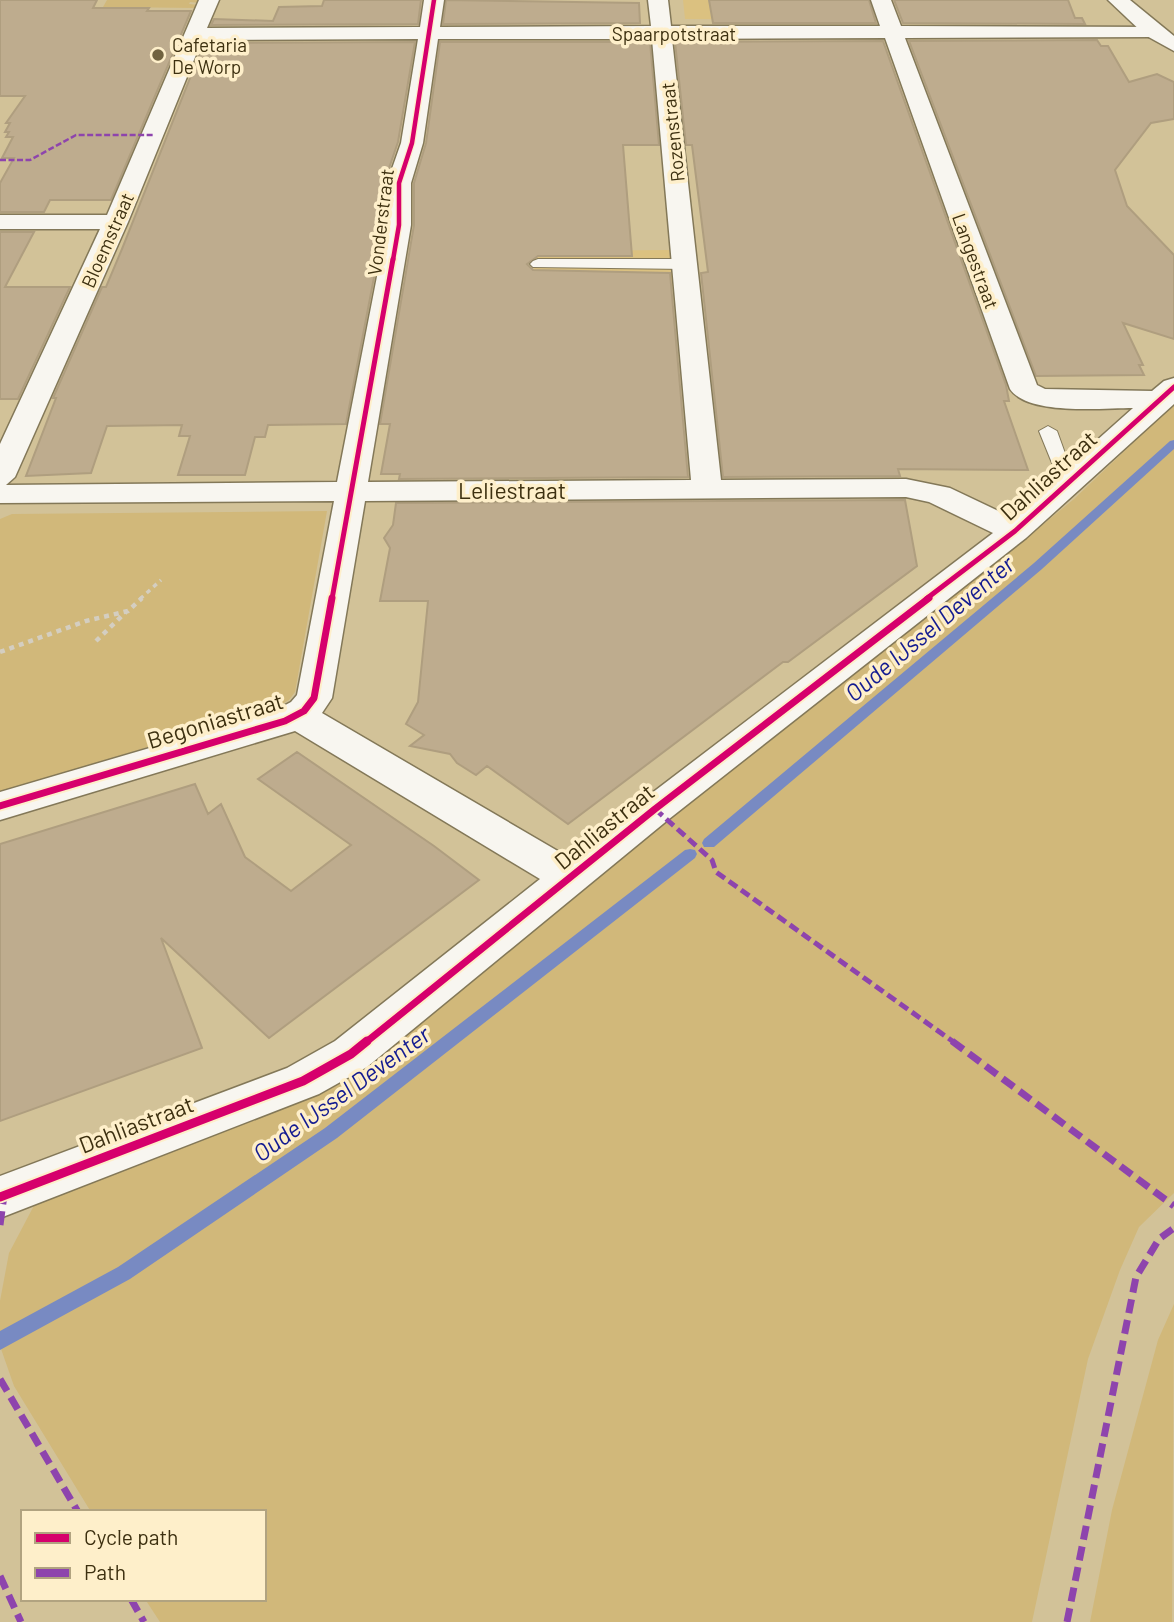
<svg xmlns="http://www.w3.org/2000/svg" width="1174" height="1622" font-family="Barlow,sans-serif">
  <rect width="100%" height="100%" fill="#d2c298"/>
  <path fill="#dbc180" d="M683,0h168l7,20 -173,-1z
    M673,250l2,36 -142,1 2,-36z"/>
  <path fill="#d1b87a" d="M107,0h94l-1,3 -10,-1 -1,2 10,1 -1,3 -95,-1z
    M1174,404v789l-35,34 -19,43 -32,89 -56,263h-872l-15,-23h119v-87h-173l-77,-126 -14,-40v-45l9,-48 30,-57 320,-133 647,-508 68,-56z
    M327,511l-32,181 -6,8 -16,9 -273,83v-273l12,-5z
    M1174,1304l-2,318h-82l22,-112 46,-170z"/>
  <g fill="none" stroke-linecap="round" stroke-linejoin="round">
    <path fill="#788ac2" fill-rule="evenodd" d="M1174,440v9l-132,120 -328,278h-10l-2,-4 2,-4 330,-276 136,-122z
      M690,849l5,1 2,4 -2,4 -358,280 -207,141 -130,71v-19l118,-64 207,-139 360,-278z"/>
  </g>
  <path fill="#beac8e" stroke="#af9e7f" stroke-width="2" d="M0,0h97l-4,8h56l-2,3h44l-80,189h-61l-6,12h-44v-29l14,-25h-12l11,-21h-7l3,-5h-4l5,-9h-4l19,-27h-25z
    M324,0h97l-3,24 -207,1 3,-6 59,2 6,-14 43,-1z
    M446,0l193,3 1,20 -197,1z
    M709,0h160l7,23h-163z
    M894,0h174l7,18h7l3,6 -182,-1z
    M1097,40l4,6h7l21,36 28,-8 17,8v37l-23,4 -36,47 12,36 47,49v84l-51,-16 20,42h-4l5,10 -108,1 -127,-335z
    M883,41l123,344 3,16h-5l24,69 -130,-1 2,7 -177,1 -22,-204 7,-1 -16,-127h-6l-11,-103z
    M415,42l-17,100 -14,41v42l-38,199 -78,1 -3,12h-10l-10,38h-67l12,-39h-11l3,-11 -75,1 -16,47 -65,3 30,-78h-3l49,-111h4l16,-38 82,-206z
    M440,42h210l9,103h-36l9,111h-94l-11,8 6,6 137,3 18,204 -289,2 1,-5h-19l9,-50h-10l34,-199v-42l12,-40z
    M0,232h34l-29,55h65l-52,112h-18z
    M905,500l12,66 -129,96h-5l-215,162 -81,-58 -11,9 -19,-12 -7,-9 -40,-8 14,-11 -18,-11 12,-22 10,-101h-48l10,-53 -6,-10 9,-13 3,-22z
    M297,752l137,94 45,34 -210,158 -108,-100 41,110 -202,73v-277l195,-60 13,30 13,-10 24,53 46,34 60,-46 -93,-66z"/>
  <g fill="none" stroke-linecap="round" stroke-linejoin="round">
    <g stroke="#837858" stroke-width="2">
      <path id="service" d="M538,259h148l8,5 -8,5 -153,-2 -3,-3 3,-3z
        M1048,426l9,5 9,25 23,10 3,4 -3,4h-12l-25,-11 -13,-32z"/>
    </g>
    <g stroke="#837858" stroke-width="3">
      <path id="minor" d="M199,0h20l-12,28 213,-1 4,-27h20l-4,27 211,-1 -3,-26h20l3,26h209l-9,-26h20l10,26 258,1 3,4 -3,4 -7,2 -247,1 132,347 8,4 107,2 12,-10 10,-3v26l-148,134 -357,281 -302,248 -48,27 -319,124v-42l287,-108 48,-27 205,-162 -245,-148 -295,89v-28l272,-80 19,-10 6,-7 37,-194 -334,2v-59l100,-215h-100v-14h107zM885,38l125,351c18,27 92,19 123,19l-122,109 -61,-29 -44,-9 -185,1 -49,-441zM418,39l-17,104 -14,40v42l-50,257 -331,3 9,-8 113,-255 74,-182zM438,39h214l39,441 -323,2 43,-257v-42l12,-40zM906,497l23,5 64,31 -425,324 -246,-144 10,-15 33,-197z"/>
    </g>
    <g stroke="#837858" stroke-width="3">
      <path id="tertiary" d="M1108,0h22l44,36v15l-29,-16z"/>
    </g>
    <path stroke="#d4cec1" stroke-width="3.5" stroke-dasharray="4.5 4.5" stroke-linecap="butt" d="M140,599l21,-19"/>
    <path stroke="#d4cec1" stroke-width="4.5" stroke-dasharray="5 5" stroke-linecap="butt" d="M96,641l31,-30
      M0,652l86,-31 42,-10 14,-13"/>
    <use href="#service" fill="#f8f6f0" fill-rule="evenodd"/>
    <use href="#minor" fill="#f8f6f0" fill-rule="evenodd"/>
    <use href="#tertiary" fill="#f8f6f0" fill-rule="evenodd"/>
    <path stroke="#8e44ad" stroke-width="2.5" stroke-dasharray="6 2.5" stroke-linecap="butt" d="M0,160h30l46,-25h77"/>
    <path stroke="#8e44ad" stroke-width="5" stroke-dasharray="10 5" stroke-linecap="butt" d="M655,809l57,51 4,12 239,171"/>
    <path stroke="#8e44ad" stroke-width="7" stroke-dasharray="14 7" stroke-linecap="butt" d="M952,1041l222,165
      M0,1225l4,-30
      M0,1379l78,133
      M0,1576l21,46
      M131,1599l13,23
      M1067,1622l69,-345 23,-38 15,-11"/>
    <g stroke="#feefca" stroke-width="7">
      <path id="cycleway-far3" d="M393,260l6,-35v-42l13,-40 22,-143"/>
    </g>
    <g stroke="#feefca" stroke-width="9">
      <path id="cycleway-far2" d="M332,599l61,-340
        M926,599l89,-68 159,-144"/>
    </g>
    <g stroke="#feefca" stroke-width="11">
      <path id="cycleway-far1" d="M0,806l285,-85 19,-10 10,-13 18,-100
        M365,1043l290,-234 274,-211"/>
    </g>
    <g stroke="#feefca" stroke-width="13">
      <path id="cycleway" d="M0,1197l303,-116 48,-27 16,-13"/>
    </g>
    <use href="#cycleway-far3" stroke="#d6006c" stroke-width="4.5"/>
    <use href="#cycleway-far2" stroke="#d6006c" stroke-width="5"/>
    <use href="#cycleway-far1" stroke="#d6006c" stroke-width="7"/>
    <use href="#cycleway" stroke="#d6006c" stroke-width="9"/>
  </g>
  <circle fill="#716340" stroke="#feefca" stroke-width="2.5" cx="158" cy="55" r="7"/>
  <g text-anchor="middle" dominant-baseline="central" stroke-width="7" stroke-linejoin="round" paint-order="stroke">
    <g font-size="19" fill="#3d3010" stroke="#feefca">
      <text x="674" y="33">Spaarpotstraat</text>
      <text transform="translate(672 132) rotate(-96)">Rozenstraat</text>
      <text transform="translate(380 222) rotate(-83)">Vonderstraat</text>
      <text transform="translate(107 240) rotate(-66)">Bloemstraat</text>
      <text transform="translate(976 261) rotate(70)">Langestraat</text>
    </g>
    <g font-size="19" fill="#3d3010" stroke="#feefca" text-anchor="start">
      <text x="172" y="44">Cafetaria<tspan x="172" dy="22">De Worp</tspan></text>
    </g>
    <g font-size="23" fill="#3d3010" stroke="#feefca">
      <text transform="translate(1048 475) rotate(-42)">Dahliastraat</text>
      <text x="512" y="490">Leliestraat</text>
      <text transform="translate(215 720) rotate(-17)">Begoniastraat</text>
      <text transform="translate(604 826) rotate(-39)">Dahliastraat</text>
      <text transform="translate(136 1124) rotate(-21)">Dahliastraat</text>
    </g>
    <g font-size="24" font-style="italic" fill="#131b91" stroke="#feefca">
      <text transform="translate(929 628) rotate(-40)">Oude IJssel Deventer</text>
      <text transform="translate(341 1093) rotate(-36)">Oude IJssel Deventer</text>
    </g>
  </g>
  <rect x="21" y="1510" width="245" height="91" fill="#feefca" stroke="#b1a380" stroke-width="2"/>
  <rect x="35" y="1533" width="35" height="10" fill="#d6006c" stroke="#b1a380" stroke-width="2"/>
  <text x="84" y="1545" font-size="21" fill="#3d3010">Cycle path</text>
  <rect x="35" y="1568" width="35" height="10" fill="#8e44ad" stroke="#b1a380" stroke-width="2"/>
  <text x="84" y="1580" font-size="21" fill="#3d3010">Path</text>
</svg>
